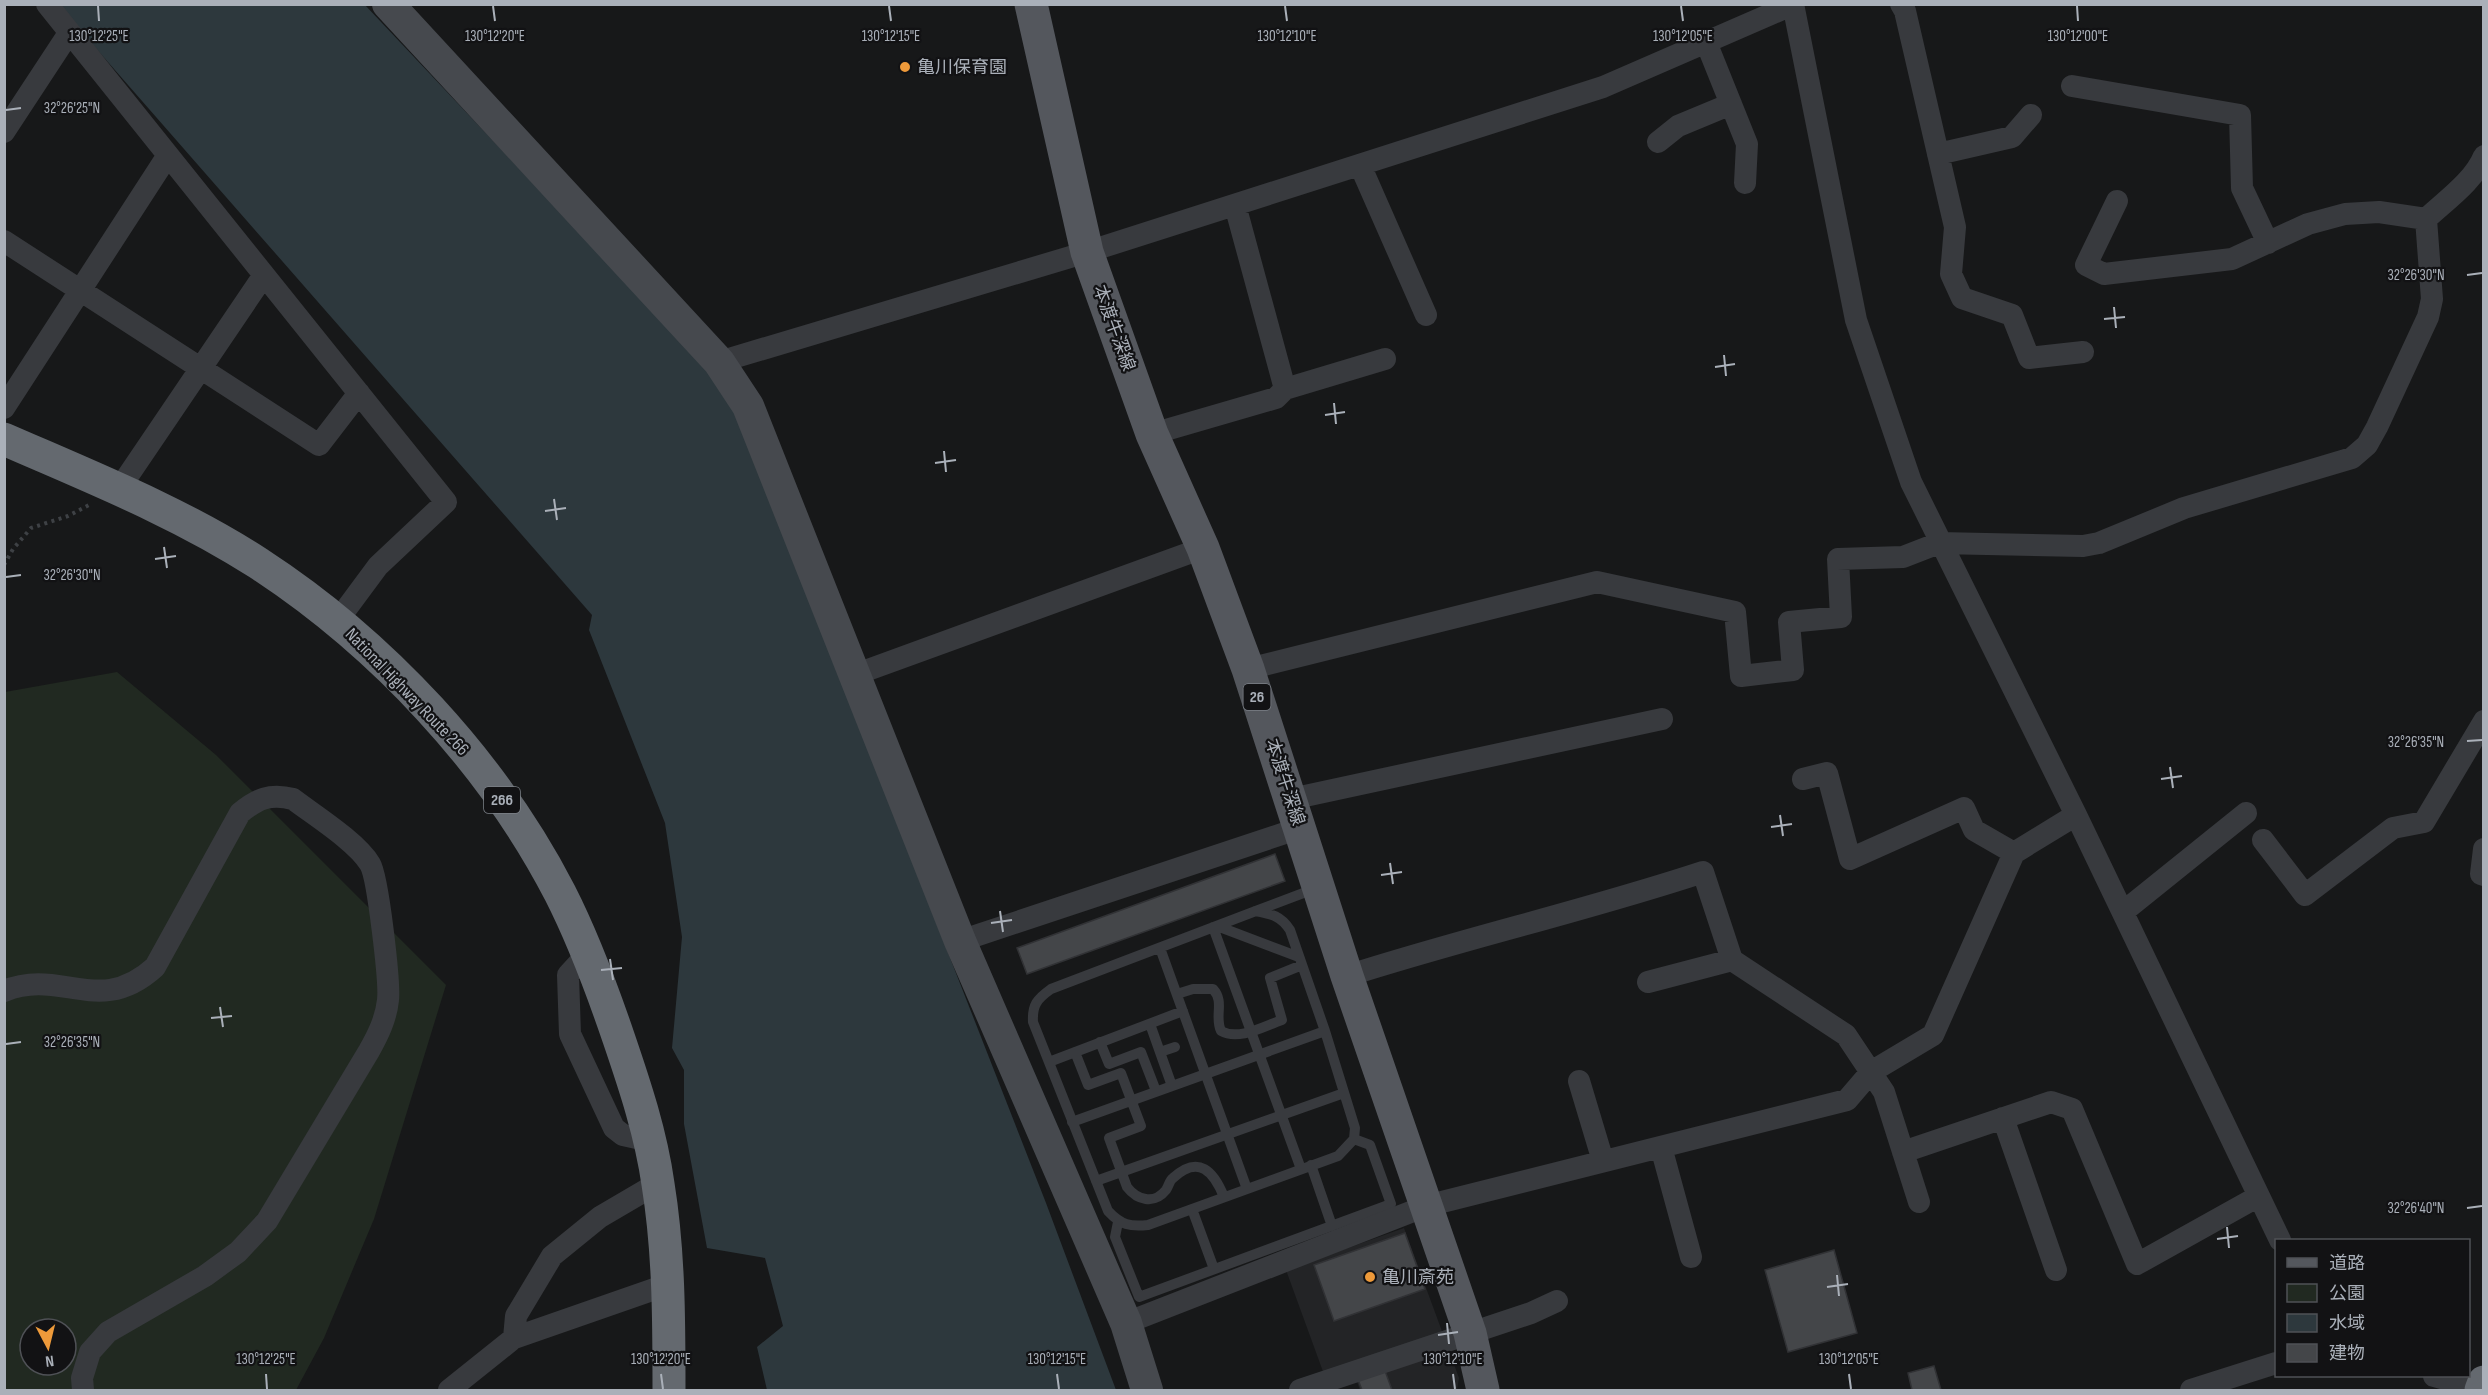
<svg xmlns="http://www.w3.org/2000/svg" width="2488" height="1395" font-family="'Sofia Sans Condensed','Noto Sans JP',sans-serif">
  <rect width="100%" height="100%" fill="#171819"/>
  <path fill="#232426" d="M1404,1228l39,106 -118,43 -39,-107z
    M1447,1345l12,33 -2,12h-97l-5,-14z"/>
  <path fill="#212921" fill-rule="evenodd" d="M117,672l99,83 230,230 -72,234 -50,119 -28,52h-291v-698zM30,1329h36v36h-36z"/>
  <path fill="#2d383d" d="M58,5h307l331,351 36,45 314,802 70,187h-349l-10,-43 26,-21 -18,-68 -58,-10 -23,-124v-54l-12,-22 10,-111 -17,-114 -76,-193 3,-15z"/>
  <path fill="#444649" stroke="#313235" stroke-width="1.5" d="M1275,854l10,27 -258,93 -10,-26z
    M1405,1233l20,56 -91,32 -20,-56z
    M1834,1250l23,83 -69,19 -23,-82z
    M1934,1366l7,24h-29l-4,-17z
    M1384,1368l8,22h-30l-5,-13z"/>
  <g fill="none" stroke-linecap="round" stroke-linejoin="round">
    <path stroke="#3e4145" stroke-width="4" stroke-dasharray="3 4.5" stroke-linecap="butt" d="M4,565l9,-16 18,-21 37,-12 21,-11"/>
    <path stroke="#383a3e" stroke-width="10" d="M1255,911c17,3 26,5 35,19l35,101 30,97 -1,11 -16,17 -190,69c-18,2 -27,0 -40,-14l-75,-189c-1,-17 4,-23 18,-33 87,-33 175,-67 263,-100
      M1217,926l82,31
      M1213,927l88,242
      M1160,948l87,241
      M1177,994l16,-5h20c12,13 1,27 8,42 18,10 43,-5 61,-11l-12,-42 32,-13
      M1150,1024l22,62
      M1100,1042l9,22 32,-12 15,39
      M1075,1052l13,33 33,-12 20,53 -32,12 18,49c10,13 27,18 39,3 3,-4 3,-9 7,-12 26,-24 41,-6 51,19
      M1160,1052l15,-5
      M1049,1062l134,-51
      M1072,1122l253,-91
      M1311,1165l21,61
      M1096,1181l248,-88
      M1192,1209l22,60
      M1118,1222l-3,15 24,60 252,-93 -21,-59 -16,-6"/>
    <path stroke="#383a3e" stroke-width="22" d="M47,4l399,498 -68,64 -40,54
      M1793,4l63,316 55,162 165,333 204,425
      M1901,4l4,7 50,216 -4,47 11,24 50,17 17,43 54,-6
      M1706,42l41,102 -2,39
      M2072,86l168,29 2,73 26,55
      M4,132l65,-99
      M1658,142l20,-16 53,-22
      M1938,154l74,-17 19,-22
      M1360,165l66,150
      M2117,201l-31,64 18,9 128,-15 76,-35 37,-10 34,-2 47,7
      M1235,205l50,184
      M4,241l315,204 40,-52
      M719,362l368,-110 516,-165 191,-83
      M4,408l164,-253
      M1152,434l124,-36 9,-9 100,-30
      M119,489l145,-214
      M1248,669l349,-87 138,30 6,64 52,-6 -4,-48 52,-5 -3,-58 65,-2 36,-14 144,3 16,-3 85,-35 168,-50 15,-13 10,-18 51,-110 4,-18 -6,-80c19,-18 48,-38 58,-63
      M854,675l349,-127
      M1803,779l24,-6 23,86 114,-51 10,22 40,23
      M1291,799l371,-80
      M2263,840l42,55 88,-67 31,-6 60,-101
      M2484,849l-3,25 3,1
      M2123,912l123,-99
      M960,941l340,-113
      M590,957l-11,6 -11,12 2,59 44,94 9,7 27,6
      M1347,976c118,-38 238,-65 356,-104l29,88 114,75 38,57 35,110
      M1648,982l84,-22
      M4,991c57,-24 95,27 151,-24l85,-154c17,-14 30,-20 53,-14 21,16 64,43 77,65 8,13 20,119 18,136 -2,19 -10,35 -19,51l-102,170 -29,31 -33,24 -97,56 -18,20 -8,26 1,12
      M1579,1081l24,80
      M2003,1118l53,152
      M1661,1147l30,110
      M1903,1152l148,-50 21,7 65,155 122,-68
      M1126,1323l300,-117 421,-106 24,-28 62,-37 81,-182 62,-38
      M514,1338l2,-22 36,-60 48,-39 58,-34
      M2434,1376l50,14
      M449,1390l65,-52 155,-54
      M1300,1390l231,-77 26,-12
      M2191,1390l85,-27"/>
    <path stroke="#46494e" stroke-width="32" d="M388,4l331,358 29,44 212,535 166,382 21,67"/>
    <path stroke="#54575d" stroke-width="33" d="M1031,4l56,248 65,182 51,114 45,121 99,307 123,357 13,57"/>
    <path stroke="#64696f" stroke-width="33" d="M4,439c87,38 175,73 254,124 123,80 235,200 302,330 24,47 42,96 59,146 16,47 32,95 39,145 11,68 11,137 11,206
      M2481,1390l3,-8"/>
  </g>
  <path fill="none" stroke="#aab0b9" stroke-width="2" d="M98,6l1,15M493,6l2,15M889,6l2,15M1285,6l2,15M1681,6l2,15M2077,6l1,15M6,110l15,-2M2467,275l15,-2M2114,307l2,21M2104,319l21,-2M1724,355l2,21M1715,367l20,-3M1334,403l2,21M1325,415l20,-3M944,451l2,21M935,463l21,-3M554,499l3,21M545,511l21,-3M164,547l3,21M155,559l21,-3M6,577l15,-2M2467,741l15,-1M2170,767l3,21M2161,779l21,-3M1780,815l3,21M1771,827l21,-3M1390,863l3,21M1381,875l21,-3M1000,911l3,21M991,923l21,-3M610,959l3,21M601,970l21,-2M220,1007l3,20M211,1018l21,-2M6,1044l15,-2M2467,1208l15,-2M2227,1227l2,21M2217,1239l21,-3M1837,1275l2,21M1827,1287l21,-3M1447,1323l2,21M1438,1335l20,-3M266,1374l1,15M661,1374l2,15M1057,1374l2,15M1453,1374l2,15M1849,1374l2,15"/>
  <g fill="#ee9a3a" stroke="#121214" stroke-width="2">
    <circle cx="905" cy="67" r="6"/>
    <circle cx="1370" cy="1277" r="6"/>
  </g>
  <g text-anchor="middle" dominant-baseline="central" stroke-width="4.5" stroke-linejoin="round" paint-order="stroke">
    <g fill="#121214" stroke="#7c8188" stroke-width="1.5">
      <rect x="1243.5" y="684" width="27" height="26" rx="4.5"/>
      <rect x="484" y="787" width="36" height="26" rx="4.5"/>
    </g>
    <g font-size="16" font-weight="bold" fill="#aab0b9">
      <text x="1257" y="697">26</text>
      <text x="502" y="800">266</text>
    </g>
    <g font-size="18" fill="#aab0b9" stroke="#121214" text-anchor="start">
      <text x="917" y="67">亀川保育園</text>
      <text x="1382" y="1277">亀川斎苑</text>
    </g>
    <g font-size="18" fill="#aab0b9" stroke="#121214">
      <text transform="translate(1114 328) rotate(70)">本渡牛深線</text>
      <text transform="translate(407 692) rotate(46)">National Highway Route 266</text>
      <text transform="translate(1285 782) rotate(72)">本渡牛深線</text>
    </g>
  </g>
  <g font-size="15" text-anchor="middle" fill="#aab0b9" stroke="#121214" stroke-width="4.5" stroke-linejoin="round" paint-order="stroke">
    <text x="99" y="41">130°12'25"E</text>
    <text x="495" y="41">130°12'20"E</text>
    <text x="891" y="41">130°12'15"E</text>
    <text x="1287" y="41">130°12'10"E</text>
    <text x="1683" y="41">130°12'05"E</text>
    <text x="2078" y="41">130°12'00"E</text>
    <text x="72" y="113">32°26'25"N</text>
    <text x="2416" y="280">32°26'30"N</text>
    <text x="72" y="580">32°26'30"N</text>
    <text x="2416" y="747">32°26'35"N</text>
    <text x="72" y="1047">32°26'35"N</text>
    <text x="2416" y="1213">32°26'40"N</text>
    <text x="266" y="1364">130°12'25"E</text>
    <text x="661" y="1364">130°12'20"E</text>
    <text x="1057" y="1364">130°12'15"E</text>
    <text x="1453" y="1364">130°12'10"E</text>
    <text x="1849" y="1364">130°12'05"E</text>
  </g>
  <rect width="2488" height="1395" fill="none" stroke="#aab0b9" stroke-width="12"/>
  <rect x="2275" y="1239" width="195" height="138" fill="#121214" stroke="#4f5156" stroke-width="1.5"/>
  <rect x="2287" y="1258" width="30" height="9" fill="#54575d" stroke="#4f5156" stroke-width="1.5"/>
  <text x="2329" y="1269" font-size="18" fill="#aab0b9">道路</text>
  <rect x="2287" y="1284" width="30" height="18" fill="#212921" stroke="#4f5156" stroke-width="1.5"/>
  <text x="2329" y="1299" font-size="18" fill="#aab0b9">公園</text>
  <rect x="2287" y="1314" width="30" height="18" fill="#2d383d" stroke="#4f5156" stroke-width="1.5"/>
  <text x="2329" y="1329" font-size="18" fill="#aab0b9">水域</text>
  <rect x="2287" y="1344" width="30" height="18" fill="#444649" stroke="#4f5156" stroke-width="1.5"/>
  <text x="2329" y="1359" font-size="18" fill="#aab0b9">建物</text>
  <g transform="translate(48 1347) rotate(173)"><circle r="28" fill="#121214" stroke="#4f5156" stroke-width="1.5"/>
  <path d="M0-4.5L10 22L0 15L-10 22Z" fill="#ee9a3a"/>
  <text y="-9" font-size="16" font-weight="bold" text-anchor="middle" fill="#aab0b9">N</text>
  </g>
</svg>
